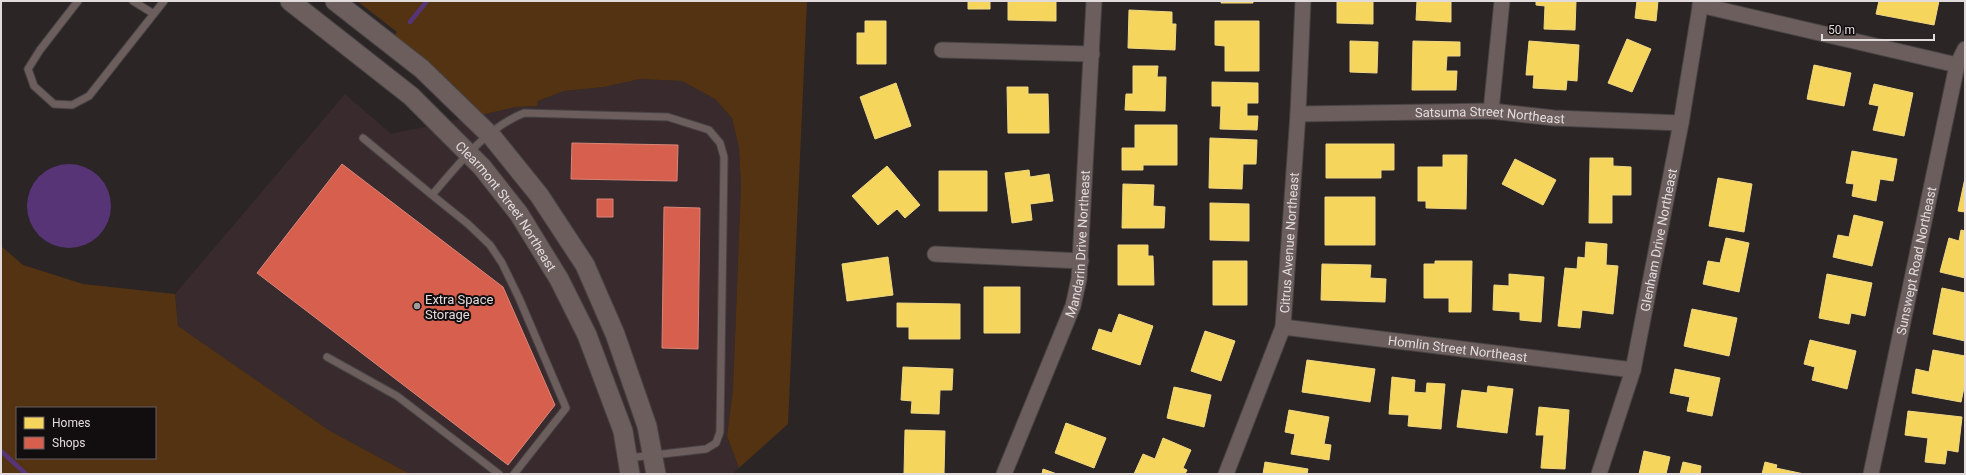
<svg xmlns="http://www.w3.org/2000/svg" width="1966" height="475" font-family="Roboto,sans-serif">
  <rect width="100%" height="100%" fill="#2b2526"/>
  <path fill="#392b2d" d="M640,79l42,2 33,18 17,19 7,30 2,38 -2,52 -6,151 -6,47 12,32 -7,6h-68l-42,-144 -141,-215 35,-8 21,-1 1,-5 26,-10 40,-4z
    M345,94l46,40 38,-8 47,48 37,46 39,64 28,54 35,96 7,40h-212l-80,-43 -152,-105 -3,-32z
    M461,119l26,25 46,57 45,69 30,67 32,91 8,46h-10l-44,-143 -146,-209z"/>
  <path fill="#533312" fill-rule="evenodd" d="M357,1h450l-19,423 -49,44 -12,-32 6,-47 8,-203 -2,-38 -7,-30 -17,-19 -33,-18 -42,-2 -36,8 -40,4 -26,10 -1,5 -21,1 -35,8 -87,-79 3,-4z
    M1,246l22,19 60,19 92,10 3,32 152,105 80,43h-409zM17,408h138v50h-138z"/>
  <path fill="#563476" d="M27 206a42 42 0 1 1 84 0a42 42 0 1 1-84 0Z"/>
  <path fill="#f6d55c" stroke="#f0d782" d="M968,1h22v8h-22z
    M1008,1h48v20l-48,-1z
    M1221,1h32v2h-32z
    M1337,1h36v23l-36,-1z
    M1417,1h48h-14v21l-35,-2z
    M1536,1h40l-1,29 -31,-1 1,-23 -9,-1z
    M1637,1h21l-2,20 -21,-3z
    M1879,1h60l-5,24 -58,-11z
    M1129,10l43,2v12h4l-1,26 -47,-2z
    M865,21h21v43h-29v-31h8z
    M1215,21h44v50h-34v-25l-10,-1z
    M1627,39l24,10 -19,43 -24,-9z
    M1350,41l28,1 -1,31 -27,-1z
    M1413,41l47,1v14h-13l-1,15h11l-1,19h-44z
    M1529,41l50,4 -2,36 -10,-1 -1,10 -33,-2 1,-13h-8z
    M1814,65l37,8 -7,33 -37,-7z
    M1133,66h25l-1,11h9l-1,34 -40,-1 1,-16h7z
    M1212,82l46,1v20h-11v13h11l-1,14 -37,-1 1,-23h-9z
    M896,83l15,43 -36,13 -15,-42z
    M1874,84l39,9 -9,43 -31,-6 6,-24 -10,-2z
    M1007,87h21v7h20l1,39h-41z
    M1135,125h42v40h-34v5h-21v-22h13z
    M1210,138l47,2 -1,24h-13l-1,25 -33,-1z
    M1326,144h68v26h-13v8h-55z
    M1852,151l45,8 -4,22 -13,-2 -4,22 -24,-5 2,-12 -8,-1z
    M1443,155h24l-1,54 -40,-1v-7h-8v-34h25z
    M1590,158h23v8l18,1v28h-19v28h-23z
    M1515,159l41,21 -13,25 -41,-21z
    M887,166l33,39 -15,13 -8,-9 -19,16 -26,-29z
    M1029,170l1,7 19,-3 4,27 -23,3 2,16 -20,3 -7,-50z
    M939,171h48v40h-48z
    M1718,178l34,6 -8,48 -35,-6z
    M1965,178v34l-7,-1z
    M1123,184l31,1 -1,21 12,1 -1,21h-42z
    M1325,197h50v48h-50z
    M1210,203l39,1v37l-39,-1z
    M1854,215l29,7 -11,44 -39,-9 5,-22 11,2z
    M1961,230l4,1v47l-25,-6 9,-34 10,3z
    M1726,238l23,5 -10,49 -36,-8 5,-23 12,2z
    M1586,242l21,2 -1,21 12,1 -5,48 -31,-4 -2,18 -22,-2 7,-58 12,1 1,-12 7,1z
    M1118,245h30v11h5l1,29h-36z
    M888,257l5,38 -46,6 -5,-37z
    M1213,261h34v44h-34z
    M1435,261h37l-1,51h-22v-14h-25v-34h11z
    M1322,264l49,1 -1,13 16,1 -1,23 -64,-2z
    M1509,274l35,3 -3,45 -21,-2v-8l-27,-2 1,-25 15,1z
    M1827,274l45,9 -7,33 -14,-3 -2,11 -30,-6z
    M984,287h36v46h-36z
    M1942,288l23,5v48l-32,-7z
    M897,303l63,1v35h-51v-12h-12z
    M1692,309l45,9 -8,38 -45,-10z
    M1119,314l34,12 -13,39 -48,-16 7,-20 13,4z
    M1205,331l30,10 -14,40 -30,-10z
    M1810,340l46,11 -9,38 -35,-9 3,-13 -11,-3z
    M1933,350l32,6v27l-4,19 -49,-9 4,-24 13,3z
    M1307,360l68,9 -5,33 -68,-10z
    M903,367l50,2 -1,21h-12l-1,24 -28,-1 1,-12 -11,-1z
    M1675,369l45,9 -8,38 -25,-5 3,-14 -20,-4z
    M1392,377l23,3 -1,12 12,1 1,-10 18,1 -4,45 -33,-3 1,-11 -20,-1z
    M1488,386l25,3 -6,44 -50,-6 5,-37 25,3z
    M1174,387l37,8 -7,32 -37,-9z
    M1539,407l30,3 -4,59 -24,-1 3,-33h-8z
    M1289,410l40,7 -5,27 7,1 -2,15 -38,-6 4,-20 -10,-2z
    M1908,411l54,6 -4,35 -11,-2 -2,14 -20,-2 3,-24 -23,-3z
    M1066,423l40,15 -12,30 -39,-15z
    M905,430l40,1 -1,43h-40z
    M1163,438l28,12 -8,18 4,2 -2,4h-51l9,-20 12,5z
    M1644,451l26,6 -4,17h-27z
    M1265,462l43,7 -1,5h-44z
    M1683,462l18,4 -1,8h-20z
    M1765,462l12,3 -1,3 28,6h-42z
    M1043,469l14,5h-15z"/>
  <path fill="#d6604d" stroke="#da8578" d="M572,143l106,2 -1,36 -106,-2z
    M342,164l161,123 52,118 -47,60 -251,-192z
    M597,199h16v18h-16z
    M664,207l36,1 -2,141 -36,-1z"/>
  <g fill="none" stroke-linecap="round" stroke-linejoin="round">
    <path stroke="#563476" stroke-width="4.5" d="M410,22l17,-21
      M1,451l25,23"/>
    <g stroke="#474344" stroke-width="9">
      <path id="service" d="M78,1l-38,49 -12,19 6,17 20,18 18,1 17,-9 75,-95
        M133,1l21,13
        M363,138l69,57c26,-30 54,-67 92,-82l144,4 41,13 11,13 4,14 -4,275 -4,11 -10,6 -78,9
        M432,195l36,29 22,21 12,18 17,35 47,110 -52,66
        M327,357l70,39 102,78"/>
    </g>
    <g stroke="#474344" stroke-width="17">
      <g id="minor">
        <path d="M1700,5l257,60"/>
        <path d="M942,50l150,4"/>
        <path d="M1491,111l11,-110"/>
        <path id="s1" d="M1298,114l193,-3 63,7 127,5"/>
        <path d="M935,254l146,7"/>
        <path id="s2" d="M1283,327l350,43"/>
        <path id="s3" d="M1004,474l69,-168 6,-27 15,-278"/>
        <path id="s4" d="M1226,474l57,-147 15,-213 5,-113"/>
        <path id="s5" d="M1599,474l34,-104 48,-247 20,-122"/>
        <path id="s6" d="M1871,474l86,-409 8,-16"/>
      </g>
    </g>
    <g stroke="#474344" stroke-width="21">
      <g id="tertiary">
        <path id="s7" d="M290,1l121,95 71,71 37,47 40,65 28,56 36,96 7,43"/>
        <path d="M335,1l87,68 71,69 46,57 46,70 30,69 32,92 9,48"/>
      </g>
    </g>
    <use href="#service" stroke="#6b5e5c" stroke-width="7"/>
    <use href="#minor" stroke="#6b5e5c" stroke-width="15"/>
    <use href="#tertiary" stroke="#6b5e5c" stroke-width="19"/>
  </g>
  <circle fill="#a29b9c" stroke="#120d0e" stroke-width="1.5" cx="417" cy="306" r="4"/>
  <g text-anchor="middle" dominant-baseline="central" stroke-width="4" stroke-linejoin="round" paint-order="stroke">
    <g font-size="13" fill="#e2dbdc" stroke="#120d0e">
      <text stroke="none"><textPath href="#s1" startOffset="192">Satsuma Street Northeast</textPath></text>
      <text stroke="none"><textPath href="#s7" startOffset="300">Clearmont Street Northeast</textPath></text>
      <text stroke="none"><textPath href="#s5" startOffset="242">Glenham Drive Northeast</textPath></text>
      <text stroke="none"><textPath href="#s4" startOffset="242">Citrus Avenue Northeast</textPath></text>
      <text stroke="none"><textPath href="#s3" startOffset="244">Mandarin Drive Northeast</textPath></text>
      <text stroke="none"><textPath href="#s6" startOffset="218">Sunswept Road Northeast</textPath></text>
      <text stroke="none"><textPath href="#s2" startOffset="176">Homlin Street Northeast</textPath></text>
    </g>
    <g font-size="13" fill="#e2dbdc" stroke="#120d0e" text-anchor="start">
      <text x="425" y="299">Extra Space<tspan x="425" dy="15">Storage</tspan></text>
    </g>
  </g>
  <rect width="1966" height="475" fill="none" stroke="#e2dbdc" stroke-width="4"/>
  <rect x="16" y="407" width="140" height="52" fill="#120d0e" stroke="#655f60"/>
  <rect x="24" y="417" width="20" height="12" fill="#f6d55c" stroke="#655f60"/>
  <text x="52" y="427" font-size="12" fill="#e2dbdc">Homes</text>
  <rect x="24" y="437" width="20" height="12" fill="#d6604d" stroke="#655f60"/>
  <text x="52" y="447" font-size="12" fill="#e2dbdc">Shops</text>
  <path d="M1822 34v6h112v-6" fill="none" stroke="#e2dbdc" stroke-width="2"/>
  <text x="1828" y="34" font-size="12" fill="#e2dbdc" stroke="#120d0e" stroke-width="3" paint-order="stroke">50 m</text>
</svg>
